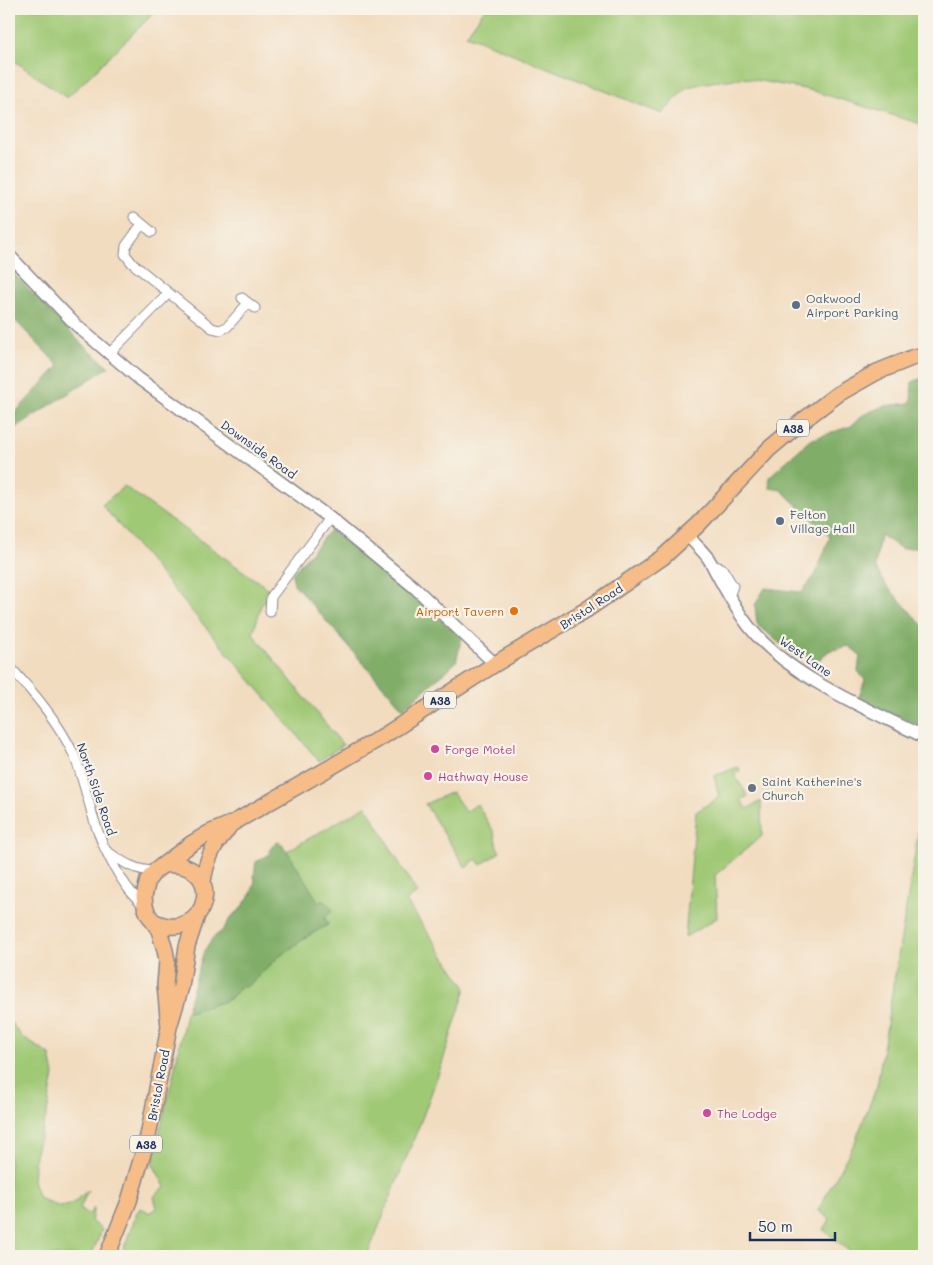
<svg xmlns="http://www.w3.org/2000/svg" width="933" height="1265" font-family="Mali,sans-serif">
  <rect width="100%" height="100%" fill="#f7f3e8"/>
  <filter id="ink" filterUnits="userSpaceOnUse"><feTurbulence type="fractalNoise" baseFrequency=".02" numOctaves="2"/><feDisplacementMap in="SourceGraphic" scale="10" xChannelSelector="R" yChannelSelector="G"/><feConvolveMatrix kernelMatrix="1 2 1 2 8 2 1 2 1" color-interpolation-filters="sRGB"/></filter>
  <filter id="wash" filterUnits="userSpaceOnUse"><feTurbulence type="fractalNoise" baseFrequency=".0096" numOctaves="4" result="noise"/><feDisplacementMap in="SourceGraphic" scale="20" xChannelSelector="R" yChannelSelector="G"/><feGaussianBlur stdDeviation="1.12" result="paint"/><feColorMatrix in="noise" values="0 0 0 0 0 0 0 0 0 0 0 0 0 0 0 0 0 1.4 0 .05"/><feComposite in="paint" operator="in"/></filter>
  <g filter="url(#wash)">
    <rect width="100%" height="100%" fill="#f2dcbf"/>
    <path fill="#a0c976" stroke="#5e7c6a" d="M9,9h149l-91,89 -58,-41z
      M485,9h439v116l-114,-35 -66,-12 -33,4 -24,5 -25,27 -196,-79z
      M124,486l147,105 -10,15 -8,28 90,111 -24,16 -217,-256z
      M738,767l2,4 -6,3 14,22 -7,4 6,9 14,-8 1,35 -47,39 2,43 -32,19 11,-125 23,-15 -5,-21z
      M452,792l14,20 11,-8 17,28 3,15 3,5 -19,13 -5,-6 -10,9 -41,-64z
      M924,797v459h-69l-31,-26 6,-11 -12,-9 37,-68 22,-56z
      M366,806l51,87 -11,8 60,87 -24,76 -19,52 -56,140h-246l16,-44 3,-4 5,2 5,3 7,-5 -3,-11 3,-4 8,-6 -13,-25 20,-81 14,-68 43,-14 12,-13 9,-2 30,-28 29,-21 19,-10 -3,-7 2,-4 -8,-10 -32,-53z
      M9,1020l13,17 28,18 4,20 -7,38 -12,42 -2,26 6,17 21,9 12,-3 16,-14 -8,18 8,7 6,-7 -3,13 11,9 -11,26h-82z"/>
    <path fill="#80ad67" stroke="#4e6e62" d="M9,269l73,75 27,23 -100,65v-13l50,-53 -50,-52z
      M924,377v169l-22,3 -22,-14 -5,32 11,18 38,42v100l-66,-27 7,-20 -7,-9 2,-16 -11,-9 -20,5 -14,12 -14,-13 -10,3 -34,-29 -2,-19 10,-17 36,4 14,-16 15,-39 -49,-47 -11,-2 -1,-11 41,-37 41,-14 12,-11 20,-9 28,-3 1,-21z
      M330,530l132,107 -6,25 -53,47 -109,-125 -2,-10z
      M278,842l4,2 5,7 32,52 2,-2h4l7,8c-1,4 -5,5 -7,9l3,7 -19,10 -29,21 -30,28 -6,3 -3,-1 -7,9 -9,6 -39,12 17,-59 4,-8 7,-9 8,-6 11,-16 6,-4 13,-19 3,-12 -1,-4 2,-14 14,-8c0,-6 2,-9 8,-12z"/>
  </g>
  <g filter="url(#ink)">
    <g fill="none" stroke-linecap="round" stroke-linejoin="round">
      <g stroke="#86868e" stroke-width="11">
        <path id="minor" d="M134,217l18,15
          M142,224l-16,22 -1,8 7,9 80,65 8,2 7,-3 21,-24
          M242,298l13,10
          M109,354l60,-61
          M712,565l10,3 11,18 -4,10
          M270,612l1,-15 59,-79
          M9,666c25,27 49,55 65,89 10,25 15,52 24,77 7,19 20,44 33,60 4,5 9,9 13,14
          M108,852c16,11 28,19 47,19"/>
      </g>
      <g stroke="#86868e" stroke-width="14">
        <path id="tertiary" d="M9,255l67,70 62,53 192,140 84,69 81,77
          M687,535c7,8 15,15 21,23 4,6 7,13 11,20 10,18 19,35 32,51 40,49 117,80 173,108"/>
      </g>
      <g stroke="#86868e" stroke-width="18">
        <path id="trunk" d="M203,881c2,-12 6,-26 13,-37 5,-7 10,-12 14,-19
          M153,921c55,27 77,-62 11,-56
          M169,1027l-4,-42 2,-24 -2,-11 -6,-20 -11,-16 -3,-8 -1,-10 4,-16 7,-9 36,-27 18,-11 24,-10 98,-56 54,-32 110,-71 91,-54 77,-53 35,-32 71,-76 32,-27 37,-28 39,-22 37,-15 10,-1
          M107,1256l22,-55 19,-65 21,-109 12,-40 6,-41 11,-33"/>
      </g>
      <use href="#minor" stroke="#fff" stroke-width="9"/>
      <use href="#tertiary" stroke="#fff" stroke-width="11"/>
      <use href="#trunk" stroke="#f7bd88" stroke-width="15"/>
    </g>
  </g>
  <g fill="#5c6f8a" stroke="#f7f3e8" stroke-width="2">
    <circle cx="796" cy="305" r="5"/>
    <circle cx="780" cy="521" r="5"/>
  </g>
  <circle fill="#e8710a" stroke="#f7f3e8" stroke-width="2" cx="514" cy="611" r="5"/>
  <g fill="#d1479c" stroke="#f7f3e8" stroke-width="2">
    <circle cx="435" cy="749" r="5"/>
    <circle cx="428" cy="776" r="5"/>
    <circle cx="707" cy="1113" r="5"/>
  </g>
  <circle fill="#6b7280" stroke="#f7f3e8" stroke-width="2" cx="752" cy="788" r="5"/>
  <g text-anchor="middle" dominant-baseline="central" stroke-width="4.5" stroke-linejoin="round" paint-order="stroke">
    <g fill="#f7f3e8" stroke="#5d6a87" stroke-width="1">
      <rect x="777" y="419.5" width="32" height="17" rx="4"/>
      <rect x="424" y="691.5" width="32" height="17" rx="4"/>
      <rect x="130" y="1135.5" width="32" height="17" rx="4"/>
    </g>
    <g font-size="11" font-weight="bold" fill="#1b2f5e">
      <text x="793" y="428">A38</text>
      <text x="440" y="700">A38</text>
      <text x="146" y="1144">A38</text>
    </g>
    <g font-size="12" fill="#4e5e75" stroke="#f7f3e8" text-anchor="start">
      <text x="806" y="298">Oakwood<tspan x="806" dy="14">Airport Parking</tspan></text>
      <text x="790" y="514">Felton<tspan x="790" dy="14">Village Hall</tspan></text>
    </g>
    <g font-size="12" fill="#1b2f5e" stroke="#f7f3e8">
      <text transform="translate(259 449) rotate(36)">Downside Road</text>
      <text transform="translate(591 606) rotate(-33)">Bristol Road</text>
      <text transform="translate(806 656) rotate(35)">West Lane</text>
      <text transform="translate(97 789) rotate(71)">North Side Road</text>
      <text transform="translate(158 1085) rotate(-79)">Bristol Road</text>
    </g>
    <g font-size="12" fill="#c56008" stroke="#f7f3e8" text-anchor="end">
      <text x="504" y="611">Airport Tavern</text>
    </g>
    <g font-size="12" fill="#b23c85" stroke="#f7f3e8" text-anchor="start">
      <text x="445" y="749">Forge Motel</text>
      <text x="438" y="776">Hathway House</text>
      <text x="717" y="1113">The Lodge</text>
    </g>
    <g font-size="12" fill="#5b616d" stroke="#f7f3e8" text-anchor="start">
      <text x="762" y="781">Saint Katherine's<tspan x="762" dy="14">Church</tspan></text>
    </g>
  </g>
  <rect width="933" height="1265" fill="none" stroke="#f7f3e8" stroke-width="30"/>
  <path d="M750 1232v8h85v-8" fill="none" stroke="#1b2f5e" stroke-width="2.5"/>
  <text x="758" y="1232" font-size="15" fill="#1b2f5e" stroke="#f7f3e8" stroke-width="4" paint-order="stroke">50 m</text>
</svg>
